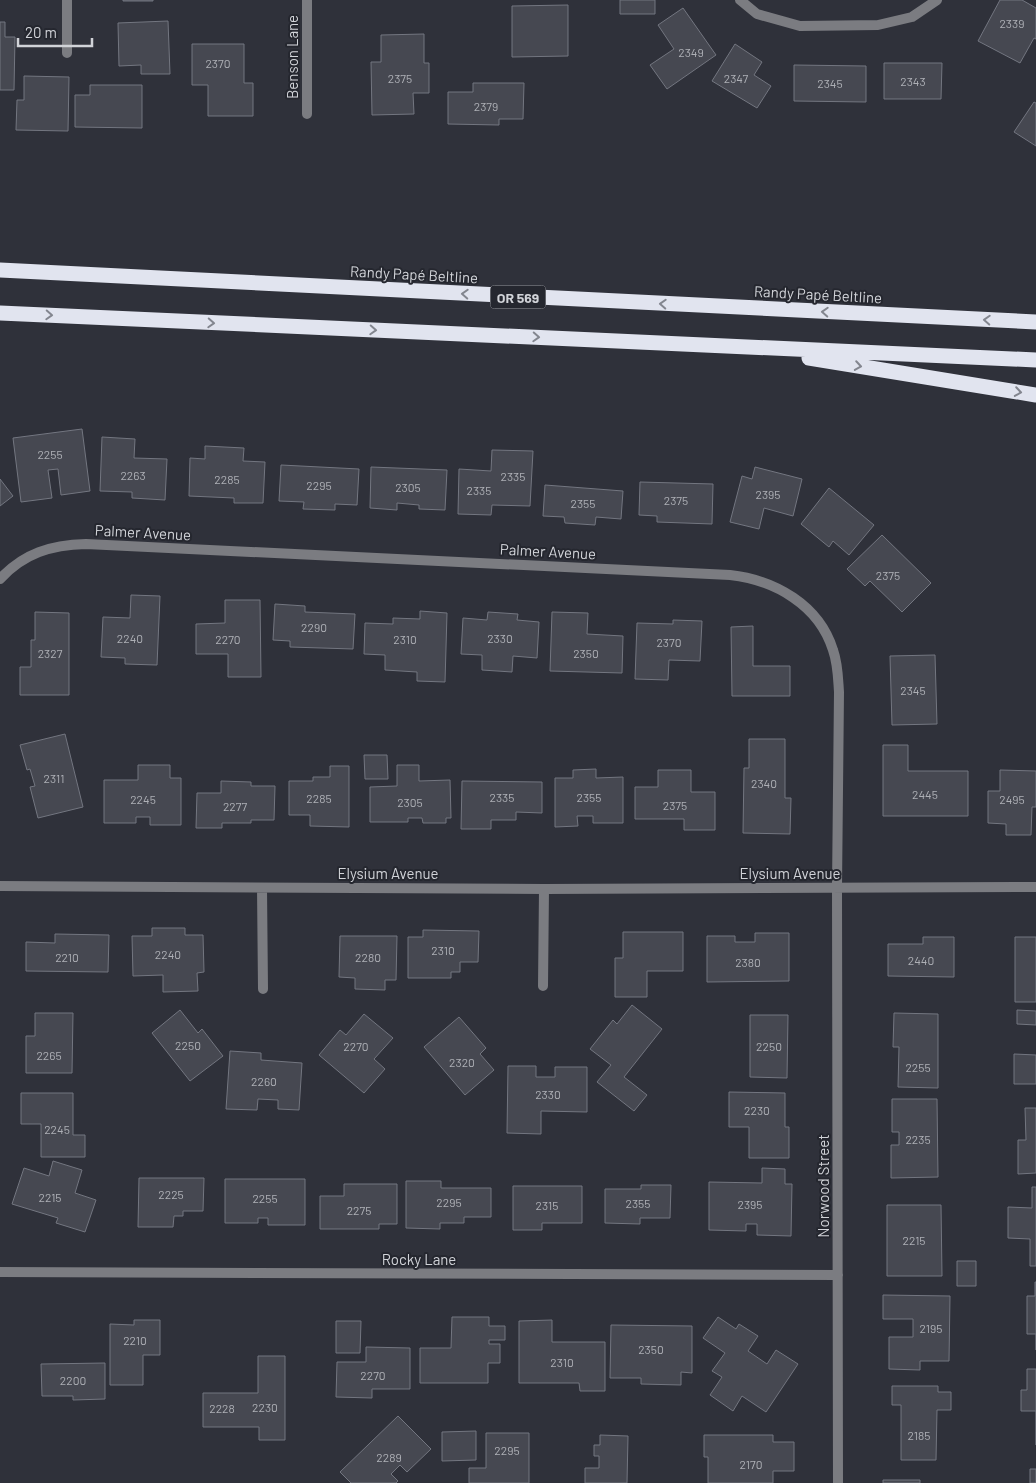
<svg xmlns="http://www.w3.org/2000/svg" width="1036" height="1483" font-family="Barlow,sans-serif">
  <rect width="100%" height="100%" fill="#2f313a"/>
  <path fill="#464851" stroke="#737680" d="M123,0h30v1h-30z
    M620,0h35v14h-35z
    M1000,0h22l14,8v31l-2,-1 -14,25 -42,-22z
    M568,5v51l-56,1v-51z
    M683,8l33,47 -49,34 -17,-24 24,-16 -16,-24z
    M168,21l2,53h-29v-9l-22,1 -1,-43z
    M0,22h5v15h10l-1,53h-14z
    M424,34v29h5v30h-16l1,21 -42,1 -1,-53h10v-27z
    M192,44h52v39h9v33h-45v-31h-16z
    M735,44l27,18 -8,13 17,11 -14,22 -45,-27z
    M884,63h58l-1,36h-57z
    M794,65l72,1v36l-72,-1z
    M24,76l45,1 -1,54 -52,-1 1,-30h7z
    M473,83h51l-1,36h-24v6l-51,-1v-32h25z
    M90,85h52v43l-67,-1v-32h15z
    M1034,102l2,1v43l-22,-14z
    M82,429l8,62 -29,4 -3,-26 -10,1 4,28 -31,4 -8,-64z
    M102,437l33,2 -1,19 33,1 -2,41 -33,-2v-6l-32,-1z
    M205,446l39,2 -1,13 22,1 -2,41h-29v-5l-45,-2 1,-38 15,1z
    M492,450l41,1 -3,55 -38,-1 -1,10 -33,-1 1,-45 32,2z
    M281,465l78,4 -2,36 -22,-1v6l-32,-1 1,-7 -25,-1z
    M371,467l76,3 -2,40 -26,-1v-4l-22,-2v7l-27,-2z
    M755,467l47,12 -9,37 -29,-8 -5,21 -29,-7 12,-46 10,3z
    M0,479l13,17 -13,10z
    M640,482l73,2 -1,40 -55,-2v-6l-18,-1z
    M545,485l78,6 -2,28 -25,-2 -1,8 -30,-2 -1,-6 -21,-1z
    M829,488l45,37 -25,30 -16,-14 -4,6 -28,-23z
    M882,535l49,48 -29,29 -32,-31 -5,5 -18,-17z
    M131,595l29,1 -3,69 -32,-1v-6l-24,-1 2,-40 27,1z
    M225,600h35l1,77h-33v-23h-32v-30l29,-1z
    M275,604l30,2v6l50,2 -2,35 -63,-2v-6l-17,-1z
    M420,611l27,2 -2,69 -28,-1v-9l-32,-2v-15l-21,-1 1,-31 28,1v-6l27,1z
    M35,612l34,1v82h-49v-28h11v-27h4z
    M488,612l30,2 -1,6 22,2 -2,36 -24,-2 -1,16 -30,-2v-15l-21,-1 2,-36 24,2z
    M552,612l36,1 -1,21 36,2 -1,37 -72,-2z
    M673,620l29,1 -2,40 -31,-1 -1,20 -33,-1 2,-56 36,1z
    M753,626v40h37v30h-58l-1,-69z
    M935,655l2,69 -45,1 -2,-69z
    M65,734l18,73 -45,11 -8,-31 5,-1 -5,-17 -3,1 -7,-25z
    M749,739h36v59h6l-1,36 -47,-1 1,-65h5z
    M883,745h25v26h60v45h-85z
    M364,755h23l1,24h-23z
    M138,765h32v13h11v47h-31v-8h-14v6h-32v-43h34z
    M397,765h22v16l31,-1 1,38h-5v5h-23l-1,-5h-14v4h-38v-35l27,-1z
    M330,766h19v61l-39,-1v-11h-21v-34h24v-4h17z
    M596,769v9l27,-1v46h-30v-7h-16l1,10 -23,1v-49h18v-8z
    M658,770h33v22h24v38h-31v-11h-49v-32h23z
    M1000,770l36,1v36h-4l-1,28h-25v-11l-18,-1v-32h12z
    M221,781l30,1v4h24l-1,34h-23v3h-29v5h-26l1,-35h24z
    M462,781l80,1v31l-26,-1v8h-25v9h-30z
    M152,928h33v7h18l1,37 -7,1 1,18 -35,1v-17l-30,1 -1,-40h20z
    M423,930l56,1 -1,31h-18v10h-9v6h-43v-41h15z
    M623,932h60v39h-36v26h-32v-39h8z
    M755,933h34v48l-82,1v-46h28v6h20z
    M55,934l54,1 -1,37 -82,-1v-29l29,1z
    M340,936h57l-1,44h-11v10l-30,-1v-11l-16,-1z
    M923,937h31v40l-66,-1v-32h35z
    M1015,937h21v65h-21z
    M632,1005l30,24 -38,48 23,18 -13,16 -37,-29 14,-17 -21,-16 23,-29 4,4z
    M180,1010l18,23 4,-4 21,27 -33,25 -38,-48z
    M1017,1010l19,1v14l-19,-1z
    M35,1013h38l-1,60h-46v-37h9z
    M894,1013l44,1v74l-40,-1 1,-40h-6z
    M364,1014l29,24 -19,21 11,10 -21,24 -45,-38 21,-25 6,5z
    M750,1015h38l-1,63 -37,-1z
    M459,1017l27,31 -6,6 14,16 -29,25 -41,-48z
    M230,1051l31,2v7l41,3 -3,47 -21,-1v-9l-20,-1 -1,11 -31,-1z
    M1014,1054l22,1v29h-22z
    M508,1066h28v11h19v-10h32v45l-46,-1v23l-34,-1z
    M729,1092l56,1v34h4v31h-40v-31h-20z
    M21,1093h52v42h12v22h-44v-33h-20z
    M892,1099h45l1,78 -47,1v-33h8v-13h-7z
    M1025,1108h11v65l-18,1v-34h8z
    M53,1161l29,9 -7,23 21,7 -11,32 -29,-9 2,-5 -46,-14 12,-36 25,8z
    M762,1168l23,1v15h7l-1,52 -34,-1v-11h-11v7l-37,-1v-48l53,1z
    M139,1178h65l-1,33h-20v5h-9l-1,11h-35z
    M225,1179h80v46h-37v-7h-10v5h-33z
    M406,1181h35v7h50v29h-27v6h-24v6l-34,-1z
    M344,1184h53v40h-18v5h-59v-33h24z
    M641,1185h30l-1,33h-30v6l-35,-1v-34h36z
    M513,1186h69v37h-40v7h-29z
    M1032,1187h4v79h-6v-27l-22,-1v-31l24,1z
    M887,1205h54l1,71h-55z
    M957,1261h19v25h-19z
    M1035,1282h1v68v-16h-9v-38h8z
    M883,1295l67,1 -1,65h-29v9l-31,-1v-32h24v-18h-30z
    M452,1317h37v9h16v14h-16v4h11v19h-12v20h-68v-35h31z
    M718,1317l18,12 3,-5 19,12 -10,15 19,13 9,-14 22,14 -32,48 -24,-16 -9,15 -23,-16 12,-18 -10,-6 13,-18 -22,-15z
    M134,1320h26v35h-17v30h-33v-61l24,1z
    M552,1320v22h53v49h-25l-1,-8h-60v-62z
    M336,1321h25l-1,32h-24z
    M611,1325l81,1v47l-11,-1v13l-40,-1v-6h-31z
    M366,1347l44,1v41h-38v9l-36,-1 1,-35h29z
    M258,1356h27v84h-26v-13h-56v-34h55z
    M105,1363v36l-32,1v-4h-31l-1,-32z
    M1027,1369h9v76v-34h-15v-21h6z
    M892,1386h46v6h13v18h-14l-1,50h-35v-55h-9z
    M398,1416l33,33 -24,23 -7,-7 -9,9 7,7 -2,2h-45l-11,-11z
    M476,1431v29l-34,1v-29z
    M486,1433h43v50h-60v-15h17z
    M600,1435l28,1 -1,47h-42v-15h14v-12h-5v-11h6z
    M704,1435h69v7h21v29h-21v12h-65v-26h-4z
    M1030,1469h6v14h-6z
    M883,1480h37v3h-37z"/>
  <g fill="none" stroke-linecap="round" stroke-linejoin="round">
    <path stroke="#7b7c81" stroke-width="10" d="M307,0v114
      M740,0l17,14 43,12 78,-1 34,-8 25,-17
      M67,53v-53
      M0,579c24,-26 51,-34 86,-35l644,31c45,5 89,30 103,75 5,14 5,28 6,42l-2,196 1,595
      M0,886l544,3 492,-2
      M262,888l1,101
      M543,986l1,-97
      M0,1272l838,3"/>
    <path stroke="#e1e4ef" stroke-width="15" d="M0,270l1036,52
      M0,313l1036,47
      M809,358l227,37"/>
  </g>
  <defs><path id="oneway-chevron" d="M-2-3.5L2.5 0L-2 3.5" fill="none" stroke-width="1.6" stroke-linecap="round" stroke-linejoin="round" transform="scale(1.25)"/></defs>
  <g stroke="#83868f">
    <use href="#oneway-chevron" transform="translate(465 294) rotate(-177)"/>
    <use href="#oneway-chevron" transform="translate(663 304) rotate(-177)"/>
    <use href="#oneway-chevron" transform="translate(825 312) rotate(-177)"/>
    <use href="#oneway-chevron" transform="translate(49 315) rotate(3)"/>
    <use href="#oneway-chevron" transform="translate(987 320) rotate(-177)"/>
    <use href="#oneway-chevron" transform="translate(211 323) rotate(3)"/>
    <use href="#oneway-chevron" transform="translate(373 330) rotate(3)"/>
    <use href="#oneway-chevron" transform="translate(536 337) rotate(3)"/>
    <use href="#oneway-chevron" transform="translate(858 366) rotate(9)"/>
    <use href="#oneway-chevron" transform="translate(1018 392) rotate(9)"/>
  </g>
  <g text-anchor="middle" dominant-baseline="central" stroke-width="4" stroke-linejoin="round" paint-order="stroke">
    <g font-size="12" fill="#aeb0b6">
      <text x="1012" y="23">2339</text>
      <text x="691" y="52">2349</text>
      <text x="218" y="63">2370</text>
      <text x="400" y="78">2375</text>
      <text x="736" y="78">2347</text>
      <text x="913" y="81">2343</text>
      <text x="830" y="83">2345</text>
      <text x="486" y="106">2379</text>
      <text x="50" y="454">2255</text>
      <text x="133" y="475">2263</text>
      <text x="513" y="476">2335</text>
      <text x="227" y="479">2285</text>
      <text x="319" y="485">2295</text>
      <text x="408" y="487">2305</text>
      <text x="479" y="490">2335</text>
      <text x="768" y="494">2395</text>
      <text x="676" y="500">2375</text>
      <text x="583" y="503">2355</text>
      <text x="888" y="575">2375</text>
      <text x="314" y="627">2290</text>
      <text x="130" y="638">2240</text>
      <text x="500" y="638">2330</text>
      <text x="228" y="639">2270</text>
      <text x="405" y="639">2310</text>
      <text x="669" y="642">2370</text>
      <text x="50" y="653">2327</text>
      <text x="586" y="653">2350</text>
      <text x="913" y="690">2345</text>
      <text x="54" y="778">2311</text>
      <text x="764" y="783">2340</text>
      <text x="925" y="794">2445</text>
      <text x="502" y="797">2335</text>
      <text x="589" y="797">2355</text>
      <text x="319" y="798">2285</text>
      <text x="143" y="799">2245</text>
      <text x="1012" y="799">2495</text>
      <text x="410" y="802">2305</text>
      <text x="675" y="805">2375</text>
      <text x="235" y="806">2277</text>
      <text x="443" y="950">2310</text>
      <text x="168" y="954">2240</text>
      <text x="67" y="957">2210</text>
      <text x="368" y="957">2280</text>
      <text x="921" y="960">2440</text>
      <text x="748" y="962">2380</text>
      <text x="188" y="1045">2250</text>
      <text x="356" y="1046">2270</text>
      <text x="769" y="1046">2250</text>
      <text x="49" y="1055">2265</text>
      <text x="462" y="1062">2320</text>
      <text x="918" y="1067">2255</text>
      <text x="264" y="1081">2260</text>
      <text x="548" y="1094">2330</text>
      <text x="757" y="1110">2230</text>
      <text x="57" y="1129">2245</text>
      <text x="918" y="1139">2235</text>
      <text x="171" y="1194">2225</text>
      <text x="50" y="1197">2215</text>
      <text x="265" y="1198">2255</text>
      <text x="449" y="1202">2295</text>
      <text x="638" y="1203">2355</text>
      <text x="750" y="1204">2395</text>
      <text x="547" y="1205">2315</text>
      <text x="359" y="1210">2275</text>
      <text x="914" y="1240">2215</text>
      <text x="931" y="1328">2195</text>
      <text x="135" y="1340">2210</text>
      <text x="651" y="1349">2350</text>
      <text x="562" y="1362">2310</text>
      <text x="373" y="1375">2270</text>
      <text x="73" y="1380">2200</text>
      <text x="265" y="1407">2230</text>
      <text x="222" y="1408">2228</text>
      <text x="919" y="1435">2185</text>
      <text x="507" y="1450">2295</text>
      <text x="389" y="1457">2289</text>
      <text x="751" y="1464">2170</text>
    </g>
    <rect fill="#25272f" stroke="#9d9fa5" stroke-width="1" x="490.5" y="285.5" width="55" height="23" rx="4"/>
    <g font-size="14" font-weight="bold" fill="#d1d3d8">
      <text x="518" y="297">OR 569</text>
    </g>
    <g font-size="15" fill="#d1d3d8" stroke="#25272f">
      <text transform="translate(292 57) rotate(-90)">Benson Lane</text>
      <text transform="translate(414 274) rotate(3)">Randy Papé Beltline</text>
      <text transform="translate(818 294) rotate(3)">Randy Papé Beltline</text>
      <text transform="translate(143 532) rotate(3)">Palmer Avenue</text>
      <text transform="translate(548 551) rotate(3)">Palmer Avenue</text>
      <text x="388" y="873">Elysium Avenue</text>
      <text x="790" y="873">Elysium Avenue</text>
      <text transform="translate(823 1186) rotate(-90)">Norwood Street</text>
      <text x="419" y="1259">Rocky Lane</text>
    </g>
  </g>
  <path d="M18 38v8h74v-8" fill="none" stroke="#d1d3d8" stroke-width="2.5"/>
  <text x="25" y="38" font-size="15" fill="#d1d3d8" stroke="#25272f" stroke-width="4" paint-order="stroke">20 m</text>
</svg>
